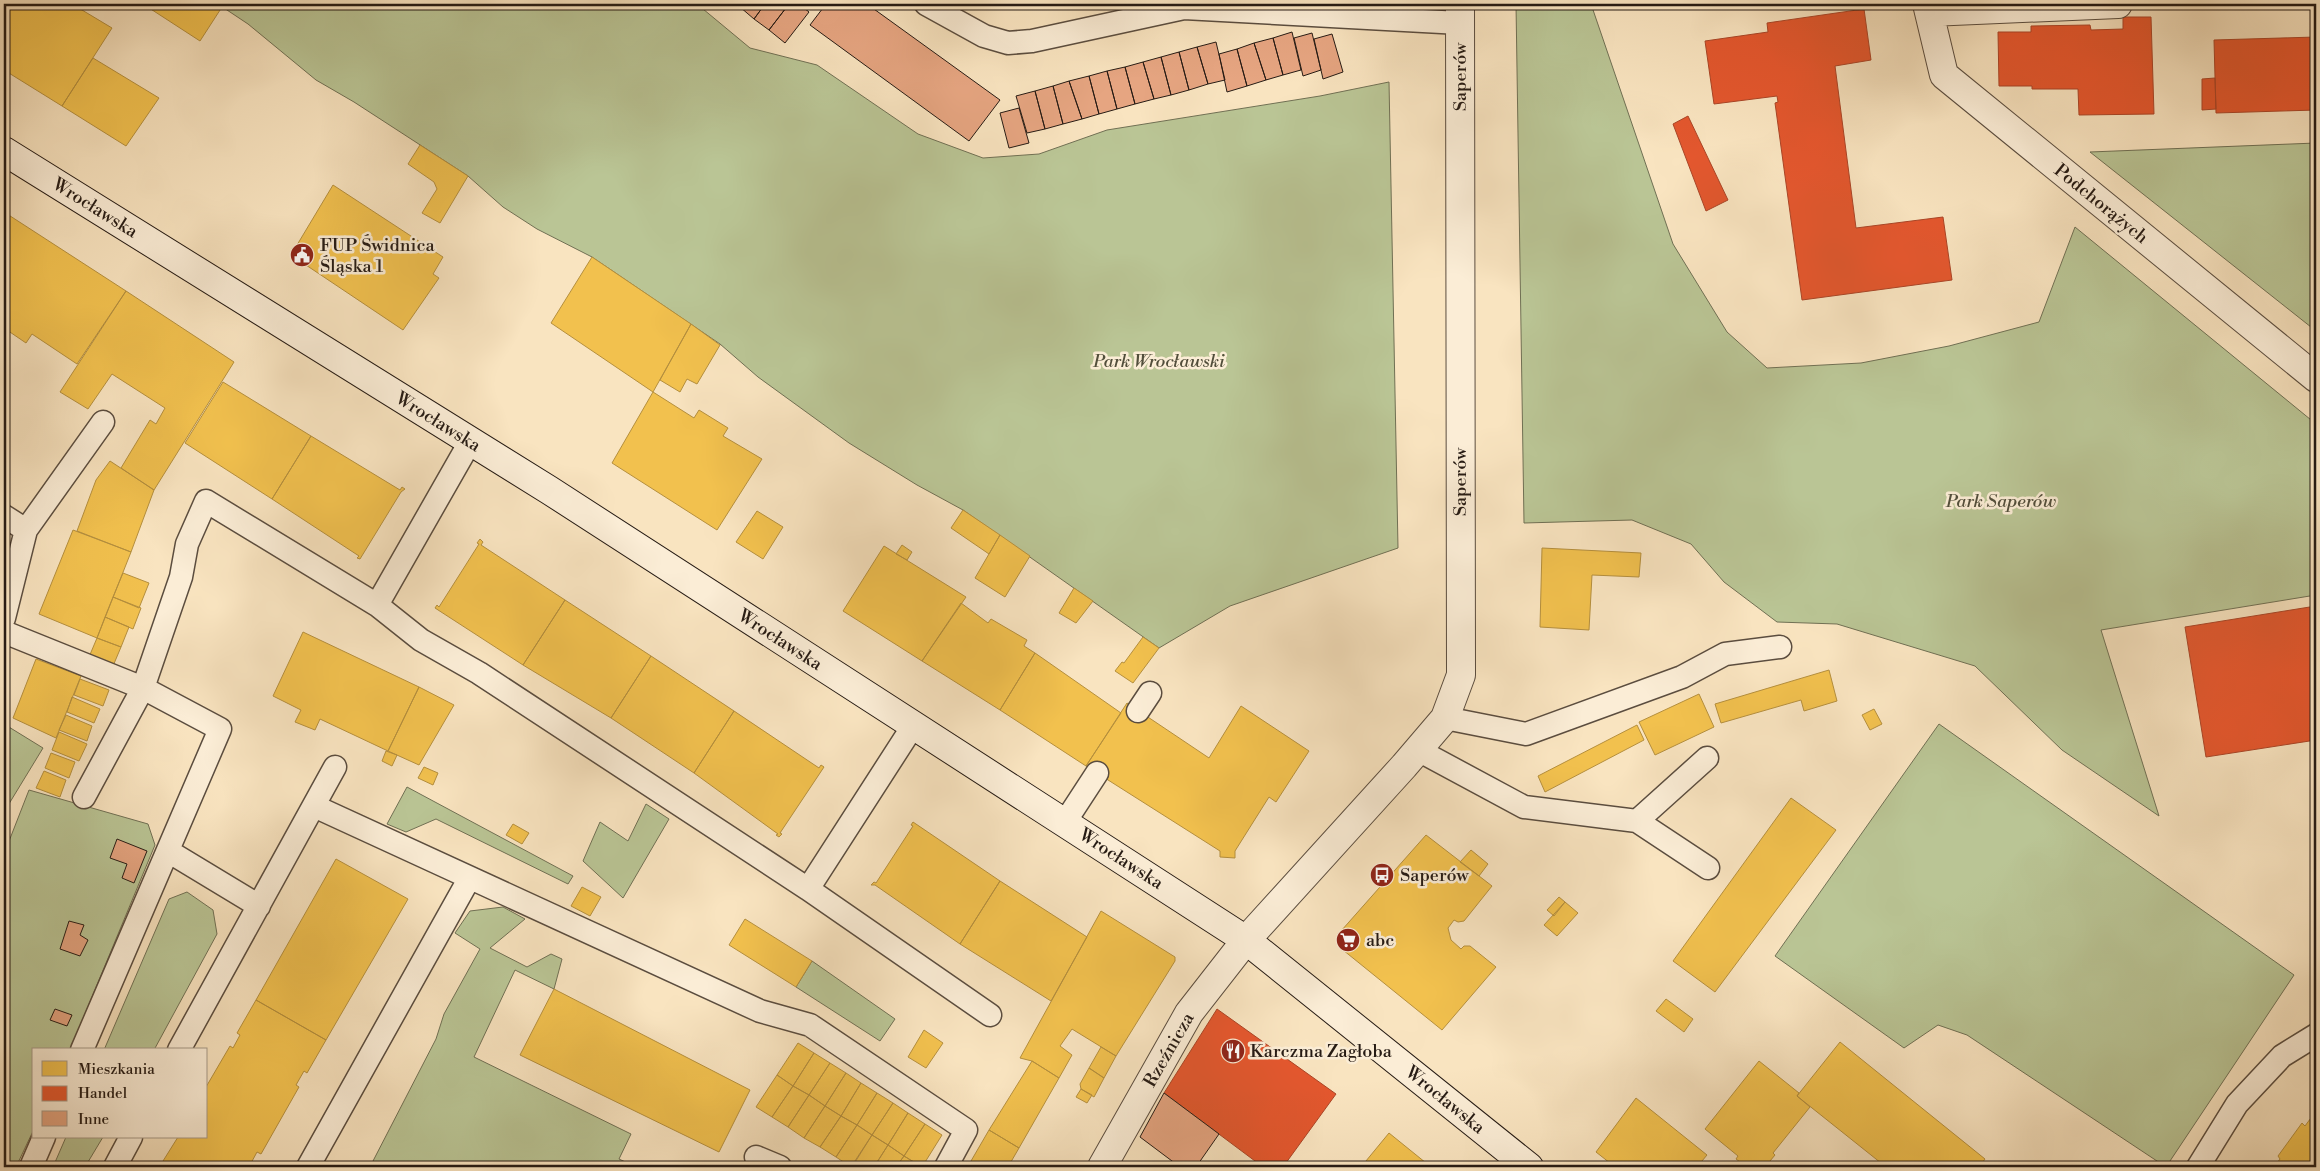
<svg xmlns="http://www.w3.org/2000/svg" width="2320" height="1171" font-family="'Libre Bodoni',serif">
  <rect width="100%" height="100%" fill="#f9e4c0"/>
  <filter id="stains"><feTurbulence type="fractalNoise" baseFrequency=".004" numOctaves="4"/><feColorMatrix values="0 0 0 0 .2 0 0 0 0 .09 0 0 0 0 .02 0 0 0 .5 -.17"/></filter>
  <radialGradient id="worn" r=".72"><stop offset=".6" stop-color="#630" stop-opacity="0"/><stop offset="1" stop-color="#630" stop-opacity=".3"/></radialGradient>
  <path fill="#bac595" stroke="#707054" d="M218,4h479l53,44 67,17 101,69 65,24 56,-4 68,-24 213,-34 69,-14 9,466 -168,58 -71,42 -196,-138 -46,-25 -68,-42 -91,-66 -38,-33 -128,-87 -55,-28 -34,-22 -35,-31 -114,-74 -38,-22 -68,-56z
    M1516,4h75l82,240 54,88 40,36 94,-5 88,-17 90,-24 36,-95 241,197v171l-215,35 58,186 -97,-66 -87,-84 -138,-42 -60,-2 -53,-40 -33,-38 -59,-24 -108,3z
    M2316,143v188l-226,-179z
    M4,724l39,24 -39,64z
    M1939,724l355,251 -128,192 -199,-132 -29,-10 -34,23 -129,-92z
    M407,787l166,89 -5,8 -132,-65 -30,13 -19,-8z
    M29,790l119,34 7,21 -85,205h-36v79l-18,38h-12v-313z
    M646,804l23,15 -46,79 -40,-37 17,-39 28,19z
    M187,892l26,18 4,24 -63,116h-50l65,-151z
    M503,907l22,12 -35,29 37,19 24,-13 11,5 -8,30 -39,-19 -41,87 157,77 -12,25 17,8h-251l-12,-6 63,-122 8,-25 36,-65 -25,-16 15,-22z
    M812,961l83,58 -15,22 -84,-54z
    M66,1137h37l-18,30h-32z"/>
  <path fill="#f2c14e" stroke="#b58f3d" d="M4,4h68l40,24 -50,78 -58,-36z
    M143,4h75l4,3 -22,34z
    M93,58l66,40 -33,48 -64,-40z
    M420,145l48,31 -28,47 -18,-10 15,-24 -3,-7 -26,-18z
    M333,185l110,72 -10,17 6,4 -36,52 -112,-75z
    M4,212l122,79 -49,73 -45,-30 -6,9 -22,-15z
    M592,257l99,67 -38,68 -102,-69z
    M126,291l108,71 -80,128 -33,-22 29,-48 6,4 9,-16 -53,-34 -24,35 -28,-17z
    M691,324l29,21 -23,39 -10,-5 -7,13 -20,-12z
    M223,382l88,54 -39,63 -87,-56z
    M653,392l41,26 5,-8 29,18 -5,8 39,23 -45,71 -105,-67z
    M311,436l89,54 2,-3 3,2 -4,3 -41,67 -3,-1 2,-2 -87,-57z
    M110,461l44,29 -23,62 -54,-21 19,-51z
    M963,510l37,25 -11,19 -38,-26z
    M757,511l26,16 -20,32 -27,-17z
    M73,530l58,22 -34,86 -58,-24z
    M1000,535l30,21 -25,41 -30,-19z
    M480,539l3,3 -2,3 84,55 -42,65 -88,-57 2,-3 2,2 40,-63 -2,-1z
    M902,545l10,7 -5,8 -11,-6z
    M884,546l82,51 -44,64 -79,-50z
    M1542,548l99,5 -2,24 -47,-2 -3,55 -49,-3z
    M123,573l26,10 -10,25 -26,-11z
    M1074,588l19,13 -17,22 -17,-10z
    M113,597l28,11 -8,21 -28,-12z
    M565,600l86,56 -40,62 -88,-53z
    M961,603l27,20 3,-4 36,21 -3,6 11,7 -35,57 -78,-49z
    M105,617l24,10 -8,20 -24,-9z
    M303,632l116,55 -31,64 -68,-32 -5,11 -20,-8 6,-12 -28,-14z
    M1143,637l16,11 -26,35 -18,-12 7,-9 2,1z
    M97,638l24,9 -8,19 -24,-9z
    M1035,653l86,60 -35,53 -86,-56z
    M651,656l83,55 -40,62 -83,-55z
    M36,659l45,17 -25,62 -43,-20z
    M1829,670l8,31 -33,10 -3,-11 -80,23 -6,-19z
    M80,679l29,11 -6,16 -29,-11z
    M419,687l35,18 -35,60 -31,-14z
    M1699,694l15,33 -59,28 -16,-33z
    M72,697l28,12 -6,14 -27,-11z
    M1127,703l82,55 32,-52 68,45 -33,51 -7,-5 -34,54v7l-15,-1v-6l-134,-85z
    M1874,709l8,15 -12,6 -8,-15z
    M734,711l85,57 2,-3 3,2 -44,66 2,1 -3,3 -3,-2 2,-1 -84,-61z
    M66,715l26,11 -5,15 -28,-11z
    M1637,725l7,15 -99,52 -7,-16z
    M59,732l28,12 -8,17 -27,-11z
    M386,751l11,4 -5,11 -10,-5z
    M51,753l24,9 -6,16 -24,-10z
    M424,767l14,6 -5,12 -15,-7z
    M44,771l22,9 -6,17 -24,-9z
    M1791,798l45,32 -121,162 -42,-31z
    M913,822l87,59 -40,63 -85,-59h-4l3,-3 2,1 37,-57 -2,-1z
    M513,824l16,9 -7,11 -16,-9z
    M1426,835l66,51 -28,35 -6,1 -4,-2 -6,8 3,12 10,9 3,-3h6l26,21 -54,63 -99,-80 -2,-19z
    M1471,850l17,14 -9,12 -19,-14z
    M336,859l72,40 -82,141 -70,-40z
    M1000,881l87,56 -36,64 -91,-57z
    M582,887l19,10 -11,19 -19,-10z
    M1559,897l6,5 -11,14 -7,-6z
    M1565,902l13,11 -21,23 -13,-11z
    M1101,911l74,46v4l-59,95 -44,-27 -12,17 12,9 -13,23 -27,-17 -12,-3z
    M745,919l67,42 -16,26 -67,-42z
    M554,989l196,101 -31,62 -199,-97z
    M1666,999l27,20 -9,13 -28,-21z
    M256,1000l70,40 -19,33 -3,-2 -8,14 3,2 -38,67 -4,-2 -7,13 3,2h-79l-11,-6 15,-24h28v-50l24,-41 3,2 7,-13 -3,-2z
    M924,1030l19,13 -17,25 -18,-11z
    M1840,1042l145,117 -6,8h-93l-89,-71z
    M798,1043l16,10 -21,33 -16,-11z
    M1101,1047l15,9 -12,22 -15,-10z
    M814,1053l16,10 -21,32 -16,-9z
    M1032,1061l27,17 -40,70 -30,-18z
    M1759,1061l40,32 -2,3 13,11 -37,46 2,2 -10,12h-18l-11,-8 2,-3 -33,-27z
    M830,1063l16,10 -21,33 -16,-11z
    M1089,1068l15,10 -10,19 -13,-8 -1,-5z
    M846,1073l15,10 -20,33 -16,-10z
    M777,1075l16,11 -21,31 -16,-10z
    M861,1083l16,10 -20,32 -16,-9z
    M793,1086l16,9 -21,32 -16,-10z
    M1081,1089l11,6 -5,8 -11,-6z
    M877,1093l16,10 -21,32 -15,-10z
    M809,1095l16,11 -21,32 -16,-11z
    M1636,1098l71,57 -10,12h-82l-19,-15z
    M893,1103l15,10 -20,32 -16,-10z
    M825,1106l16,10 -21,31 -16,-9z
    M2316,1111v56h-42l6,-8 -2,-3 24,-33 3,3z
    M908,1113l17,11 -21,32 -16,-11z
    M841,1116l16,9 -21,32 -16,-10z
    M925,1124l17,11 -20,32 -18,-11z
    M857,1125l15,10 -21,32 -15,-10z
    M989,1130l30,18 -11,19h-26l-11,-6z
    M1389,1133l42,34h-70z
    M872,1135l16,10 -14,22h-22z
    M888,1145l16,11 -8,11h-22z
    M904,1156l18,11h-26z
    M163,1161l11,6h-14z
    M971,1161l11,6h-15z"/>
  <path fill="#e4572e" stroke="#ab4526" d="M1864,9l7,51 -36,6 21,162 87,-11 9,63 -150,20 -27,-197 3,-1 -1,-6 -63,8 -9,-63 63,-9 -1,-9z
    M2123,17h28l3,97 -75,1 -1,-26h-46v-3h-33l-1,-54h33v-6l59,-1 1,5 32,-1z
    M2316,37v73l-100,3 -2,-73z
    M2215,78l1,31 -14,1v-31z
    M1688,116l40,84 -22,11 -33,-87z
    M2316,606v134l-110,17 -21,-130z
    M1217,1009l119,85 -53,73h-20l-99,-74z"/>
  <path fill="#e6a581" stroke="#261b14" d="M743,4h22l-11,15 -14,-12z
    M765,4h24l-20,26 -15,-11z
    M789,4h10l10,8 -24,31 -16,-13z
    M826,4h41l133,96 -31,41 -159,-116z
    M1292,32l9,38 -18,5 -10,-37z
    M1312,33l9,37 -18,6 -9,-38z
    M1332,34l11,38 -20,7 -9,-40z
    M1273,38l10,37 -17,5 -12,-37z
    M1216,42l9,38 -17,4 -11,-37z
    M1254,43l12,37 -19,6 -10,-37z
    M1197,47l11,37 -19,6 -10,-38z
    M1237,49l10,37 -20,6 -8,-38z
    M1179,52l10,38 -18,5 -10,-38z
    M1161,57l10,38 -17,4 -11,-37z
    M1143,62l11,37 -19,5 -10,-37z
    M1125,67l10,37 -18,5 -10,-38z
    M1107,71l10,38 -18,5 -10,-38z
    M1089,76l10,38 -17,5 -13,-38z
    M1069,81l13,38 -19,5 -10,-38z
    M1053,86l10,38 -18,5 -10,-38z
    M1035,91l10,38 -18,4 -11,-37z
    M1019,108l10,35 -20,5 -9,-35z
    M117,839l30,12 -13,32 -12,-5 5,-14 -17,-6z
    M69,921l15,4 -4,10 8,5 -8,16 -20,-7z
    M55,1009l17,6 -5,11 -17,-6z
    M1164,1093l55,41 -23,33h-16l-40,-30z"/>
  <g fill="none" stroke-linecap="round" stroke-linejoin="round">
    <g stroke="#5b4d3f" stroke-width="25">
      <path id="lane" d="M926,4l58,32 24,7 24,-2 152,-33 276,15
        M4,516l22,14 -22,88
        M26,530l77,-108
        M377,605l44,35 58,33 329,216
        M4,632l139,56 -59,109
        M1138,711l12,-18
        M1445,718l81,16 156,-57 43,-23 55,-7
        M913,726l-105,163 182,126
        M1418,750l106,57 113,14 70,-63
        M314,806l446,205 50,14 156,105 -20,37
        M1637,821l71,47
        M1065,822l32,-49
        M168,851l91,55
        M82,1050l138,-321 -77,-41 38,-111 6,-33 19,-43 171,104 93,-163
        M179,1050l156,-283
        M756,1157l24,10
        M31,1167l13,-30
        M115,1167l16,-30
        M308,1167l161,-288
        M2198,1167l39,-63 45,-48 34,-21"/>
    </g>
    <g stroke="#5b4d3f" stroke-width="30">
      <path id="street" d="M1927,4l17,71 372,303
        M1930,12l188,-8
        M1102,1167l87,-154 57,-73 158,-174 41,-48 16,-43 -1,-671"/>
    </g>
    <g stroke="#261b14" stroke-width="30">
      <path id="secondary" d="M4,151l545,339 697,450 283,227"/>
    </g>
    <use href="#lane" stroke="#fbedd6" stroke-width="22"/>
    <use href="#street" stroke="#fbedd6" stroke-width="28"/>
    <use href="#secondary" stroke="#fbedd6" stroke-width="28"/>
  </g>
  <defs>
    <g id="civic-disc" transform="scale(1.25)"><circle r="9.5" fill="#8f2418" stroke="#fbedd6"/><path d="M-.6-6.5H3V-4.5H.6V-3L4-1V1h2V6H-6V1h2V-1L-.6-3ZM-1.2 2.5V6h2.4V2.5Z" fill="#fff"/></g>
    <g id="bus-disc" transform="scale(1.25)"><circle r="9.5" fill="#8f2418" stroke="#fbedd6"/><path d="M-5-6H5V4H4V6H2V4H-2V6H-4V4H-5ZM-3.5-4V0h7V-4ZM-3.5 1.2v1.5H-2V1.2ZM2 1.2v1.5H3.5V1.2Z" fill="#fff"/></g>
    <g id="supermarket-disc" transform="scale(1.25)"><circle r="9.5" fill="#8f2418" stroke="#fbedd6"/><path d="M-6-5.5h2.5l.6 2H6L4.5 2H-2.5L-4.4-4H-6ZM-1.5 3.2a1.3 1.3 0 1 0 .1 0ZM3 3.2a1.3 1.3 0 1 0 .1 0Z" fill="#fff"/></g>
    <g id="restaurant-disc" transform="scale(1.25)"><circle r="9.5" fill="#8f2418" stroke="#fbedd6"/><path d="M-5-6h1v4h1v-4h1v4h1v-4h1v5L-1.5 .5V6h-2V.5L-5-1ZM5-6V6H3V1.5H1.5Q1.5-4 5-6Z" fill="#fff"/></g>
  </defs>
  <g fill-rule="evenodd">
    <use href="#civic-disc" x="302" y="255"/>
    <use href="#bus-disc" x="1382" y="875"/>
    <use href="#supermarket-disc" x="1348" y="940"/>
    <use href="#restaurant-disc" x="1233" y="1051"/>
  </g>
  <g text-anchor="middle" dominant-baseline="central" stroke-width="5" stroke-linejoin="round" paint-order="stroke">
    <g font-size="18" fill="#261b14" stroke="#fbedd6">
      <text transform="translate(1460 77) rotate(-90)">Saperów</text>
      <text transform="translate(2101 204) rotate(39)">Podchorążych</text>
      <text transform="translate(95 208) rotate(32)">Wrocławska</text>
      <text transform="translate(438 422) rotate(32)">Wrocławska</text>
      <text transform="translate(1460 482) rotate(-90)">Saperów</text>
      <text transform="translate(780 640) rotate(33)">Wrocławska</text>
      <text transform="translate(1121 859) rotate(33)">Wrocławska</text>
      <text transform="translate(1169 1050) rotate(-60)">Rzeźnicza</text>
      <text transform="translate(1445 1100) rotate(39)">Wrocławska</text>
    </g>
    <g font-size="18" fill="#261b14" stroke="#fbedd6" text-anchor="start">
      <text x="320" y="245">FUP Świdnica<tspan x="320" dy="21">Śląska 1</tspan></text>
      <text x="1400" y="875">Saperów</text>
      <text x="1366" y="940">abc</text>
      <text x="1250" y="1051">Karczma Zagłoba</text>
    </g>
    <g font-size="18" font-style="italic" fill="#524e3b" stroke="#fbedd6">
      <text x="1159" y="361">Park Wrocławski</text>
      <text x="2001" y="501">Park Saperów</text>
    </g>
  </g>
  <rect width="2320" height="1171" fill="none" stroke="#f9e4c0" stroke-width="20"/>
  <rect x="5" y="5" width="2310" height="1161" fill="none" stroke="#261b14" stroke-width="2.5"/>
  <rect x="10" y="10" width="2300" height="1151" fill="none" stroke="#261b14"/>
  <rect x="32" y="1048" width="175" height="90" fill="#fbedd6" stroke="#a69988"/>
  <rect x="42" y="1061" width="25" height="15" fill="#f2c14e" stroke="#a69988"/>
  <text x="78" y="1074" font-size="15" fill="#261b14">Mieszkania</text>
  <rect x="42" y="1086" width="25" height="15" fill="#e4572e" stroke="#a69988"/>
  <text x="78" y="1098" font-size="15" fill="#261b14">Handel</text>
  <rect x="42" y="1111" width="25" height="15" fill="#e6a581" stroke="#a69988"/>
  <text x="78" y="1124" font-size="15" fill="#261b14">Inne</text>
  <rect width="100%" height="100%" filter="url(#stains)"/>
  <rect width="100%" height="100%" fill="url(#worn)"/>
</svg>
